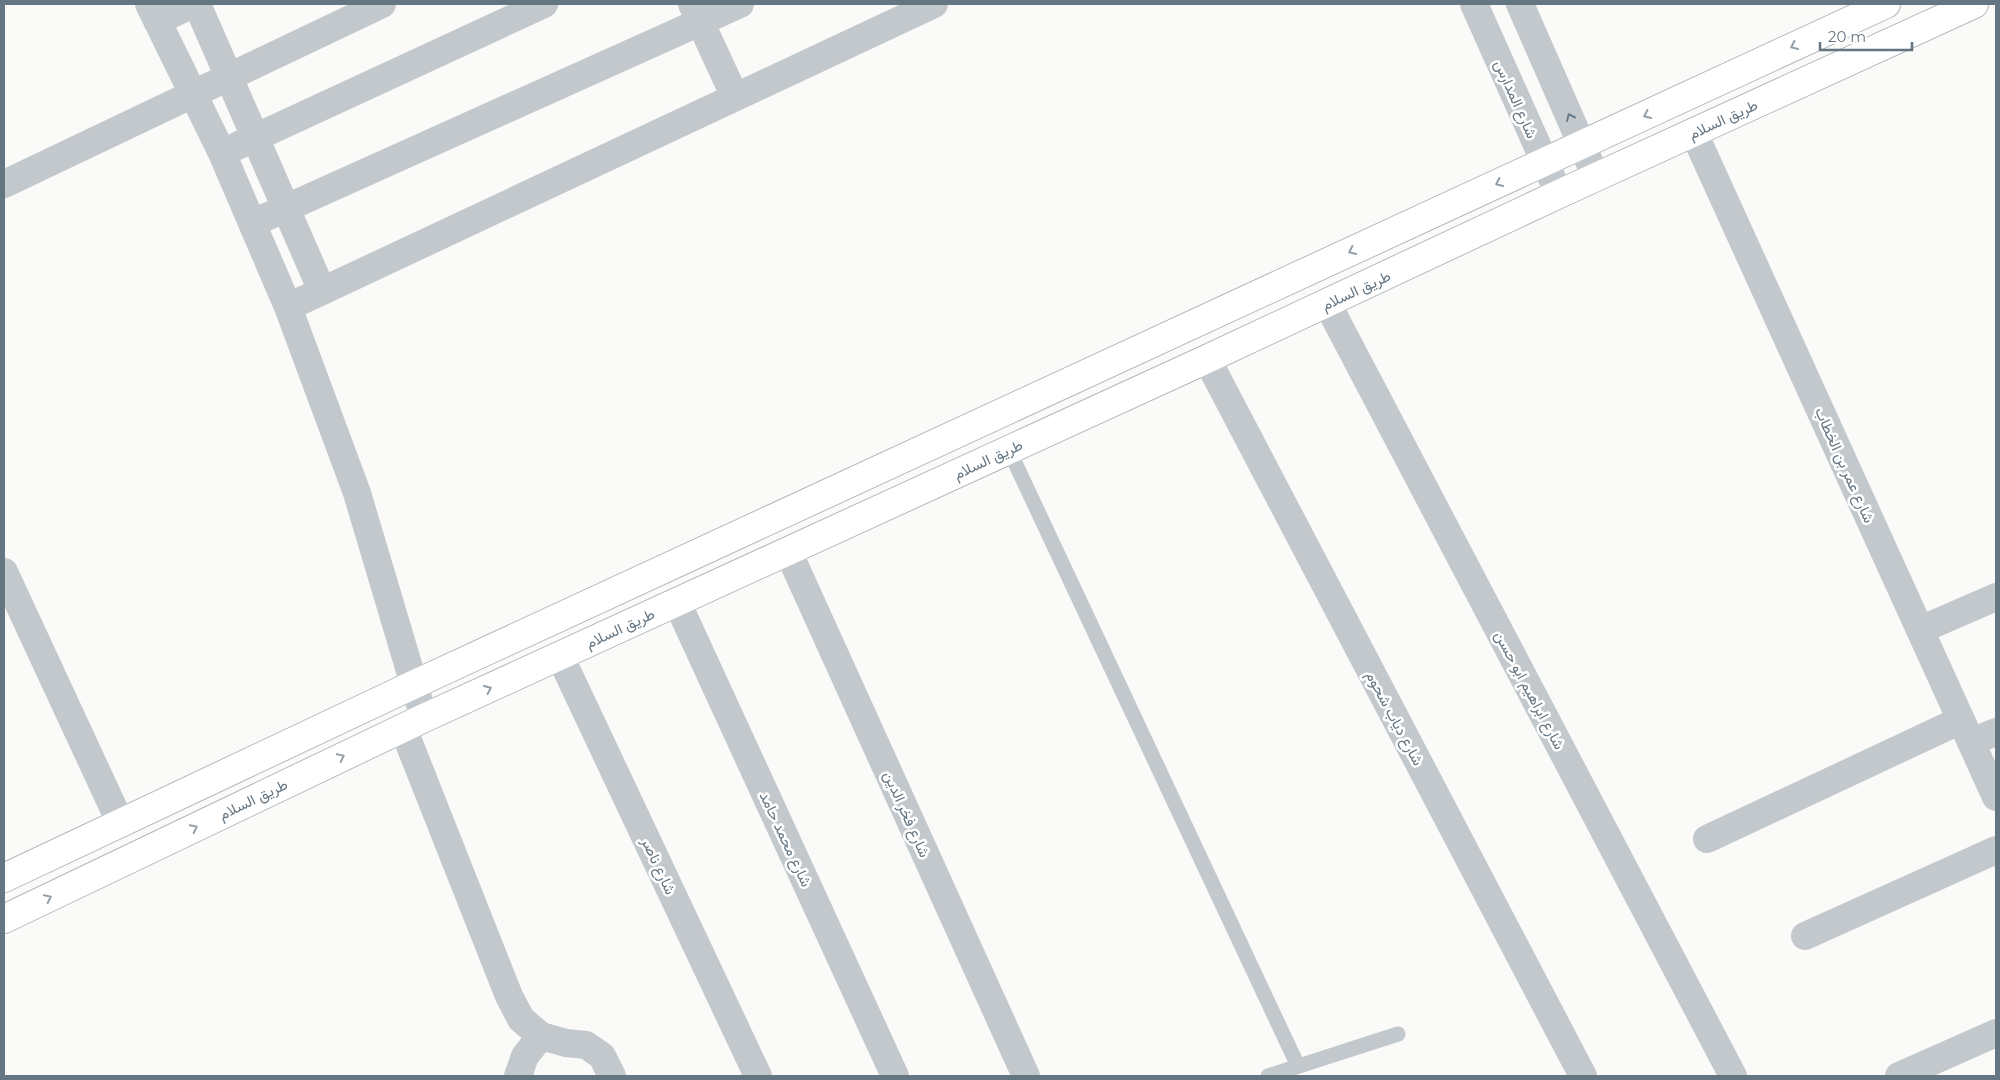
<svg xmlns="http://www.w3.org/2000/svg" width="2000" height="1080" font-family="Montserrat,Vazirmatn,sans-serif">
  <rect width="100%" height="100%" fill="#fafaf8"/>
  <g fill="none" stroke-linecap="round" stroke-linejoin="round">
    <g stroke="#b3babf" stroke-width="30">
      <path id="secondary" d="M4,878l411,-194 1471,-680
        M4,919l420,-201 783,-359 352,-165 415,-190"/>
    </g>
    <path stroke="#c3c8cc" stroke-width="15" d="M1009,450l289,616
      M1268,1076l130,-42"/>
    <path stroke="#c3c8cc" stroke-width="28" d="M149,4l73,149 66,154 69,186 67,225
      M197,4l125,287
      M692,4l43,93
      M1474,4l85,190
      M1520,4l76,173
      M157,21l36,-17
      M1694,133l302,664
      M222,153l322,-149
      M4,184l378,-180
      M253,223l487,-219
      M1327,303l406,773
      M288,307l646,-303
      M1207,359l376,717
      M788,551l238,525
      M4,572l116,250
      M677,602l218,474
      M1920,630l76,-33
      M560,656l198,420
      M403,728l106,268 12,23 20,17 25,7 20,2 16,11 10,20
      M1971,742l25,-10
      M1707,839l254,-119
      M1805,936l191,-86
      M518,1076l7,-20 16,-20
      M1899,1076l97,-43"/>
    <use href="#secondary" stroke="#fff" stroke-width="28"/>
  </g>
  <defs><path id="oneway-chevron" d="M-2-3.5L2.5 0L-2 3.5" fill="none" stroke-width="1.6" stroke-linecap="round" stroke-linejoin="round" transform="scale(1.25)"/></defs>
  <g stroke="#939fa8">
    <use href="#oneway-chevron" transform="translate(1794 46) rotate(155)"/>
    <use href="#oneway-chevron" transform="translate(1647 115) rotate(155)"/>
    <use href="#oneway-chevron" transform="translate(1499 183) rotate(155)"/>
    <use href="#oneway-chevron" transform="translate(1352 251) rotate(155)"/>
    <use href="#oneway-chevron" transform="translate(488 689) rotate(-25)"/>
    <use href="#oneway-chevron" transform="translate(341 757) rotate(-26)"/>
    <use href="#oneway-chevron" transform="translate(194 828) rotate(-26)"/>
    <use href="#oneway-chevron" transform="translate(48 898) rotate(-26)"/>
  </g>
  <use stroke="#6a7a87" href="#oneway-chevron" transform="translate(1570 117) rotate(-114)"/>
  <g text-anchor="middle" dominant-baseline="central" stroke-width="5" stroke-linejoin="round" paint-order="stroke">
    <g font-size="15" fill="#657683" stroke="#fff">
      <text transform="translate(1516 99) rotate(66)">شارع المدارس</text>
      <text transform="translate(1723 119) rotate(-25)">طريق السلام</text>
      <text transform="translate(1356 290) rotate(-25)">طريق السلام</text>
      <text transform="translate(988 459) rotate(-25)">طريق السلام</text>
      <text transform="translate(1845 465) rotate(66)">شارع عمر بن الخطاب</text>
      <text transform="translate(620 628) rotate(-25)">طريق السلام</text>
      <text transform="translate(1530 690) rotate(62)">شارع ابراهيم ابو حسن</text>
      <text transform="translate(1395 718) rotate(62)">شارع دياب شحوم</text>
      <text transform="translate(253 799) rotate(-26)">طريق السلام</text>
      <text transform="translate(907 814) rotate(66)">شارع فخر الدين</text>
      <text transform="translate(786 839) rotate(65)">شارع محمد حامد</text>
      <text transform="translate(659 866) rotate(65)">شارع ناصر</text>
    </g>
  </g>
  <rect width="2000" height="1080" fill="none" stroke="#657683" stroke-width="10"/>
  <path d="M1820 42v8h92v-8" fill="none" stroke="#657683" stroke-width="2.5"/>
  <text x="1828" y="42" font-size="15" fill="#657683" stroke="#ffffff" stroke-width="4" paint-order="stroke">20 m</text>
</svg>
